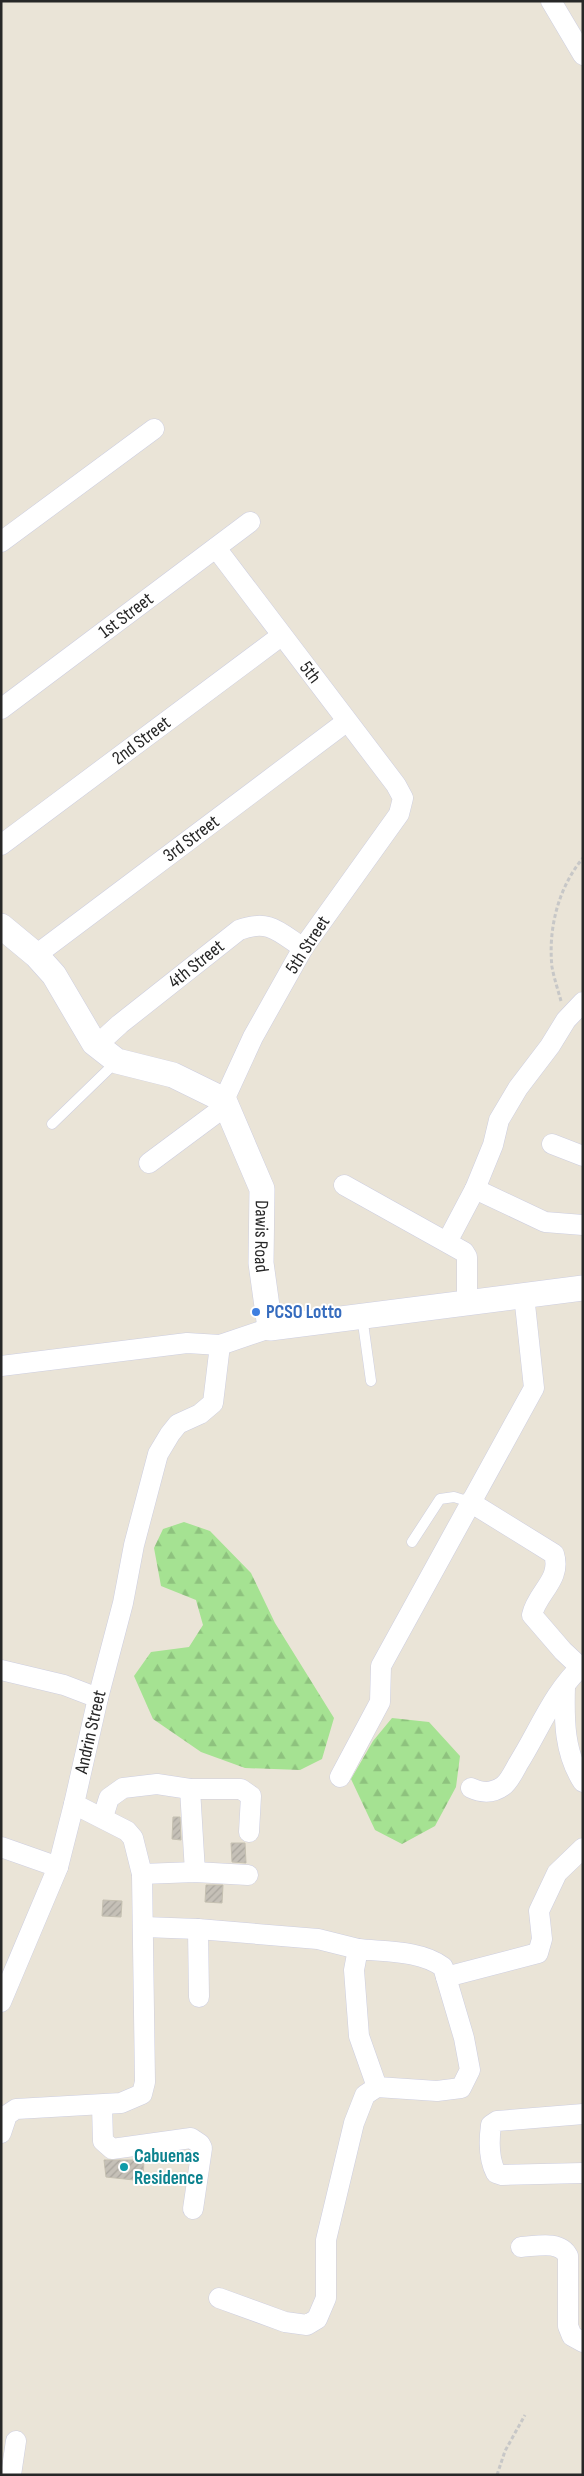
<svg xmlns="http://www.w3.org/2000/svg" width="584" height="2476" font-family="'Sofia Sans Condensed',sans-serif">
  <defs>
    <pattern id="forest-firs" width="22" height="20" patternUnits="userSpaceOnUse" patternTransform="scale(1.25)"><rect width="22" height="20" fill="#a5e292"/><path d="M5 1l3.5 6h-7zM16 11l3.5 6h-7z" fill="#8ec27e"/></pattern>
    <pattern id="building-hatch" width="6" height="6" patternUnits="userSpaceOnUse" patternTransform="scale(1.25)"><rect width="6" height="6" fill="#c5c0b7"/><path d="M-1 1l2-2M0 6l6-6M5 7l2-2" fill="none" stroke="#a9a59d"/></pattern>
  </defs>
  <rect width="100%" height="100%" fill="#eae4d7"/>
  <path fill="url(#forest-firs)" d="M184,1522l26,9 41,42 24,50 59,95 -12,41 -22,11 -55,-2 -44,-16 -48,-33 -19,-43 17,-24 38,-5 14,-22 -7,-25 -35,-14 -7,-38 9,-19z
    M392,1718l37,4 31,34 -4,31 -21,39 -33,18 -27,-14 -24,-51 22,-38z"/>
  <path fill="url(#building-hatch)" stroke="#c5c0b1" d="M173,1817h7l1,23 -9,-1z
    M231,1843h14l1,20 -14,-1z
    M206,1885h17l-1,18 -17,-1z
    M103,1900l19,1 -1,16 -19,-1z
    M104,2160h40l-1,21 -37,-4z"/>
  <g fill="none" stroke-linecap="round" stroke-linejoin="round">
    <g stroke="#cdcee0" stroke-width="11">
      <path id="service" d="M52,1124l64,-62
        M362,1316l9,65
        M412,1542l28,-43 14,-2 16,5"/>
    </g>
    <g stroke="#cdcee0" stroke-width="21">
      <g id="minor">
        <path d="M551,1l32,54"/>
        <path d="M1,542l153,-113"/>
        <path id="s1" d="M216,548l180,237 7,13 -4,16 -96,134 -50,89 -29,63"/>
        <path id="s2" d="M1,709l249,-187"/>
        <path id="s3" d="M1,845l280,-209"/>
        <path id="s4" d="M36,955l310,-233"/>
        <path id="s5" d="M97,1045l23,-21 119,-94c30,-11 39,1 64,18"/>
        <path d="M552,1144l31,12"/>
        <path d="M149,1163l78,-58"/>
        <path d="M344,1185l120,67 3,5v46"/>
        <path d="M475,1189l70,33 38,3"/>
        <path d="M447,1242l28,-53 18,-44 6,-25 19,-32 32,-42 16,-26 17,-18"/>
        <path d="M1,1366l186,-23 33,2 50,-17"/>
        <path d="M470,1502l84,52c8,26 -17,38 -22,61l31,36 17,16"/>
        <path d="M1,1670l63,15 34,13"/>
        <path d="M565,1686c-1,34 -1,67 18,96"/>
        <path d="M340,1777l40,-75 1,-36 153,-278 -10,-93"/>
        <path d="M471,1788c11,5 21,6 32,-2 6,-4 11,-15 15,-22 21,-33 35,-72 65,-99"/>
        <path d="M190,1789l5,83"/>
        <path d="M103,1817l6,-19 14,-10 34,-4 33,5h51l10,7 -2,36"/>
        <path d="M1,1847l57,20"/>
        <path d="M142,1874l53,-2 53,3"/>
        <path d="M144,1927l54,2 120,10 40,10"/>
        <path d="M198,1929l1,68"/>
        <path d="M446,1977l92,-24 4,-14 -3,-28 18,-38 26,-25"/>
        <path d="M1,2002l57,-135 16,-63"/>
        <path d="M102,2105l1,36 9,8 79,-11 9,6 2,4 -9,61"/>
        <path d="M583,2114l-86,7 -6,4c-2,15 -2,35 5,48l6,2 81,-2"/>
        <path id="s6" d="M1,2133l6,-18 9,-6 105,-6 21,-9 3,-12 -3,-208 -9,-36 -6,-7 -53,-27 24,-106 25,-95 11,-58 24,-91 12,-20 8,-10 22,-10 13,-11 7,-58"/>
        <path d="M521,2247c16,-1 39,-7 47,9v70l4,10 11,6"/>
        <path d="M219,2298l66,24 22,3 10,-6 9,-21v-58l28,-117 11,-28 12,-8 60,4 24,-3 9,-18 -6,-32 -21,-71c-23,-17 -58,-15 -85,-18l-4,21 5,66 18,51"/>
        <path d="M11,2475l5,-34"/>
      </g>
    </g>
    <g stroke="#cdcee0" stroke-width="26">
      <g id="tertiary">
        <path id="s7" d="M1,926l35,29 18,20 40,68 23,18 56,14 51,25 38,89 -1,74 9,65 313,-40"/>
      </g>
    </g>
    <path stroke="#c7c7c7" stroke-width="3" stroke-dasharray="4 2.5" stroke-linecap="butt" d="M561,1001c-3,-11 -7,-23 -9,-34 -4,-38 6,-79 31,-109
      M497,2475l8,-24 20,-36"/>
    <use href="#service" stroke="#fff" stroke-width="10"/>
    <use href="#minor" stroke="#fff" stroke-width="20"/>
    <use href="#tertiary" stroke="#fff" stroke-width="25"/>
  </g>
  <circle fill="#3f7fe0" stroke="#fff" stroke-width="2" cx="256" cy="1312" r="5"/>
  <circle fill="#0f9aa8" stroke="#fff" stroke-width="2" cx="124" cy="2167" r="5"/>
  <g text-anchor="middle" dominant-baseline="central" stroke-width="4" stroke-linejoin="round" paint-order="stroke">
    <g font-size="19" fill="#272727" stroke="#fff">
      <text stroke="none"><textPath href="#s2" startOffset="156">1st Street</textPath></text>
      <text stroke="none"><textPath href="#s1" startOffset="156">5th</textPath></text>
      <text stroke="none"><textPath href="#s3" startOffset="175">2nd Street</textPath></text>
      <text stroke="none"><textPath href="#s4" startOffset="194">3rd Street</textPath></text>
      <text transform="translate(308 945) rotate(-57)">5th Street</text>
      <text stroke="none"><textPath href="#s5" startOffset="128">4th Street</textPath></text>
      <text stroke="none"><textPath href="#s7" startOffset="439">Dawis Road</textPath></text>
      <text stroke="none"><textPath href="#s6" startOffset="558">Andrin Street</textPath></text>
    </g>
    <g font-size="19" font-weight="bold" fill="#366cbe" stroke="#fff" text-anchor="start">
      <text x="266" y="1312">PCSO Lotto</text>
    </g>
    <g font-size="19" font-weight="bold" fill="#0d838f" stroke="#fff" text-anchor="start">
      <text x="134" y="2156">Cabuenas<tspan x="134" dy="22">Residence</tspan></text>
    </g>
  </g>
  <rect width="584" height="2476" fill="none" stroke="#272727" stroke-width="5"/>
</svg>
